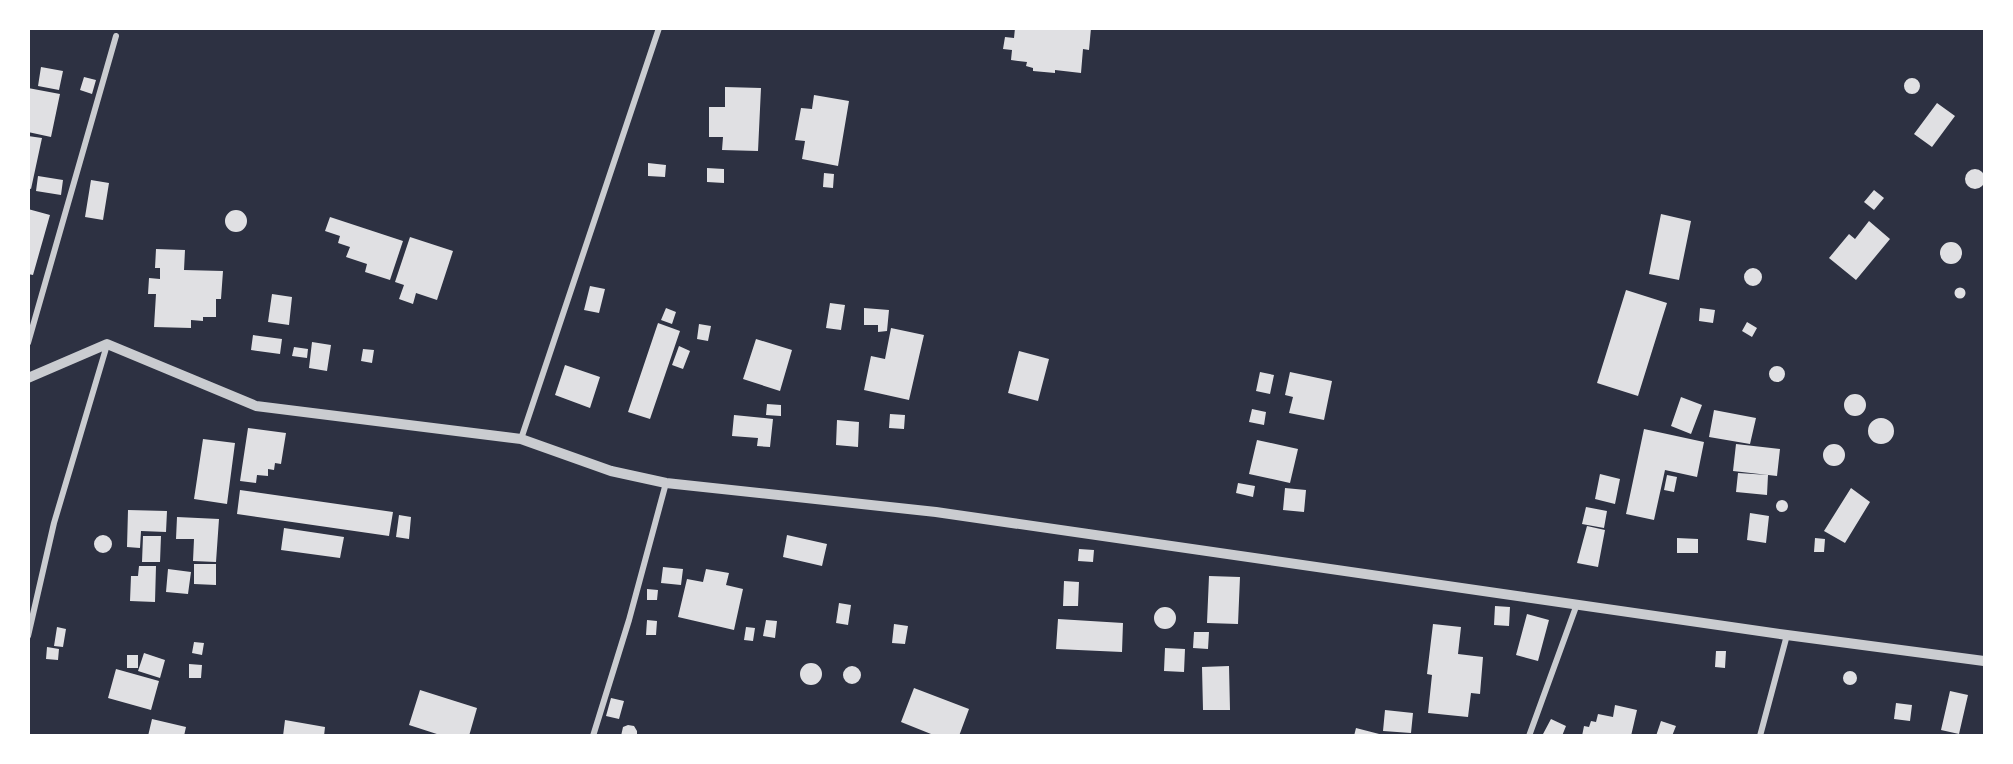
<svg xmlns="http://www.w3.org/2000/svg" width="2013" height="764" font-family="Commissioner,sans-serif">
  <rect width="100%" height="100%" fill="#2d3142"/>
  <path fill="#e0e0e3" d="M1015,28h76l-2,22 -6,-1 -2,24 -26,-3v3l-22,-2v-3l-7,-2 1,-4 -16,-2 1,-10 -9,-1 2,-12 9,1z
    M41,67l22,4 -4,19 -21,-4z
    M84,77l12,3 -4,14 -12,-4z
    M1904 86a8 8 0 1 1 16 0a8 8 0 1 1-16 0Z
    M725,87l36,1 -3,63 -36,-1 1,-13h-14v-30h16z
    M28,88l32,6 -9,43 -23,-5z
    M814,95l35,6 -11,65 -36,-7 3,-18 -10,-1 6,-32 11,1z
    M1937,103l18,13 -23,31 -18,-13z
    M28,136l14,2 -11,51 -3,-1z
    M648,163l18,2 -1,12 -17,-1z
    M707,168l17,1v14l-17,-1z
    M1965 179a10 10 0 1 1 20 0a10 10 0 1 1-20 0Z
    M824,173l10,1 -1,14 -10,-1z
    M38,176l25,4 -2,15 -25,-4z
    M91,180l18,3 -6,37 -18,-3z
    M1874,190l10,8 -10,12 -10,-8z
    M28,209l22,6 -17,60 -5,-1z
    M225 221a11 11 0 1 1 22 0a11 11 0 1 1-22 0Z
    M1661,214l30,7 -12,59 -30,-6z
    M330,217l73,24 -13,39 -25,-8 2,-8 -21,-7 4,-10 -12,-4 2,-7 -15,-5z
    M1869,221l21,18 -34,41 -27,-22 20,-24 6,5z
    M410,237l43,14 -16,49 -21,-7 -3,11 -14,-5 5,-14 -9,-3z
    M1940 253a11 11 0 1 1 22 0a11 11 0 1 1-22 0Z
    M156,249l29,1 -1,20 39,1 -2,28h-5v18h-13v4l-12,-1v8l-37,-1 2,-33h-8l1,-16 11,1v-11h-5z
    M1744 277a9 9 0 1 1 18 0a9 9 0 1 1-18 0Z
    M590,286l15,3 -6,24 -15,-3z
    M1954.5 293a5.5 5.5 0 1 1 11 0a5.5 5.5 0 1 1-11 0Z
    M1626,290l41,13 -29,93 -41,-13z
    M272,294l20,3 -3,28 -21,-3z
    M830,303l15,2 -4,25 -15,-2z
    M666,308l10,4 -4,12 -11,-4z
    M864,308l25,2 -2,21 -9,1v-7h-14z
    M1700,308l15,2 -2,13 -14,-2z
    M1747,322l10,6 -5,9 -10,-6z
    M658,323l22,8 -30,88 -22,-7z
    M699,324l12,2 -3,15 -11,-2z
    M891,328l33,7 -15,65 -45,-10 7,-34 14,3z
    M253,335l29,4 -2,15 -29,-4z
    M756,339l36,11 -12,41 -37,-12z
    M312,342l19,3 -4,26 -18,-3z
    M679,346l11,5 -7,18 -11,-4z
    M294,347l14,2 -1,9 -15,-2z
    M363,349l11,1 -2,13 -11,-2z
    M1019,351l30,8 -11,42 -30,-8z
    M565,365l35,12 -10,31 -35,-13z
    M1769 374a8 8 0 1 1 16 0a8 8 0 1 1-16 0Z
    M1260,372l14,3 -4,19 -14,-3z
    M1290,372l42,9 -8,39 -35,-7 4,-16 -8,-2z
    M1844 405a11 11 0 1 1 22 0a11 11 0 1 1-22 0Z
    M1681,397l21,8 -11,29 -20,-8z
    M767,404l14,1v11l-15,-1z
    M1252,409l14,3 -2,13 -15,-3z
    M1714,410l42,8 -6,26 -41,-7z
    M890,414l15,1 -1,14 -15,-1z
    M734,415l39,4 -3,28 -13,-1 1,-8 -26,-2z
    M1868 431a13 13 0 1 1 26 0a13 13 0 1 1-26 0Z
    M837,420l22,2 -1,25 -22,-2z
    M248,428l38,5 -5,31 -6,-1 -1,7 -6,-1v7l-11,-1 -1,8 -16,-2z
    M1644,429l60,13 -7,35 -32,-7 -11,50 -28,-6z
    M203,439l32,4 -8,61 -33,-5z
    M1257,440l41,9 -8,34 -41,-9z
    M1736,444l44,5 -3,27 -44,-5z
    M1823 455a11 11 0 1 1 22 0a11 11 0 1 1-22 0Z
    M1738,473l30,2 -1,20 -31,-3z
    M1600,474l20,5 -5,25 -20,-5z
    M1667,475l10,2 -3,15 -10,-2z
    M1238,483l17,3 -2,11 -17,-4z
    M1285,488l21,2 -2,22 -21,-2z
    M1851,488l19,14 -25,41 -21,-12z
    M240,490l153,22 -4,24 -152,-22z
    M1776 506a6 6 0 1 1 12 0a6 6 0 1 1-12 0Z
    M1586,507l21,4 -3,17 -22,-4z
    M128,510l39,1 -1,21 -25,-1 -1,17 -13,-1z
    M1750,513l19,3 -3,27 -19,-3z
    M399,515l12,2 -2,22 -13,-2z
    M177,517l42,2 -3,43 -23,-1 1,-22h-18z
    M1587,526l18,4 -7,37 -21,-4z
    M284,528l60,9 -4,21 -59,-8z
    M94 544a9 9 0 1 1 18 0a9 9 0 1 1-18 0Z
    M787,535l40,9 -5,22 -39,-9z
    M143,536h18l-1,26h-18z
    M1677,538l21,1v14h-21z
    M1815,538l10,1 -1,13h-10z
    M1079,549l15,1 -1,12 -15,-1z
    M194,564h22v21l-22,-1z
    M139,566h17l-1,36 -25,-1 1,-25h7z
    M663,567l20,2 -2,16 -20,-2z
    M168,569l23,3 -3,22 -22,-2z
    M706,569l23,4 -3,12 17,4 -9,41 -56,-13 9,-38 16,3z
    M1209,576l31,1 -2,47 -31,-1z
    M1064,581l15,1 -1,24h-15z
    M647,589l11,1 -1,10h-10z
    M839,603l12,2 -3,20 -12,-2z
    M1495,606l15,1 -1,19 -15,-1z
    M1154 618a11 11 0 1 1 22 0a11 11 0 1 1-22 0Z
    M1527,614l22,6 -11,41 -22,-6z
    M1058,619l65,4 -1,29 -66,-3z
    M647,620l10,1 -1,14h-10z
    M766,620l11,1 -2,17 -12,-2z
    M894,624l14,2 -3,18 -13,-1z
    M1433,624l28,3 -3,27 25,3 -3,37 -9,-1 -3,24 -40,-4 4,-38 -5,-1z
    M57,627l9,2 -3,18 -9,-1z
    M746,627l9,1 -2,13 -9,-1z
    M1194,632h15l-1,17 -15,-1z
    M194,642l10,1 -2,12 -10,-2z
    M47,647l12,2 -1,11 -12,-1z
    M1165,648l20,1 -1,23 -20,-1z
    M1716,651h10l-1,17 -10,-1z
    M144,653l21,7 -5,18 -22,-7z
    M127,655h11v13h-11z
    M800 674a11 11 0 1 1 22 0a11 11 0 1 1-22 0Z
    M189,664l13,1 -1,13h-12z
    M1229,666l1,44h-27l-1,-43z
    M843 675a9 9 0 1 1 18 0a9 9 0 1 1-18 0Z
    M116,669l43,12 -8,29 -43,-12z
    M1843 678a7 7 0 1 1 14 0a7 7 0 1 1-14 0Z
    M914,688l55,21 -10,27h-23l-35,-14z
    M420,690l57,18 -8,28h-26l-34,-11z
    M1950,691l18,4 -9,39 -18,-4z
    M611,698l13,3 -5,18 -13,-3z
    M1896,703l16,2 -2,16 -16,-2z
    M1615,705l22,5 -6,26h-49l2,-10 5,1 2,-6 5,1 2,-8 15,3z
    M1385,710l28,3 -2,20 -28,-2z
    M152,719l34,8 -2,9h-36z
    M1551,719l15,7 -4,10 -19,-2z
    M285,720l40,7 -1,9h-41z
    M1661,721l15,5 -4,10h-16z
    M628,725l6,1 3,5v5h-16l2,-9z
    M1356,728l27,7v1h-29z"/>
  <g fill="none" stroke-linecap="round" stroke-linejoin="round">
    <path stroke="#caccd0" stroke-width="6" d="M28,343l88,-307
      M521,439l138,-411
      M28,636l26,-113 53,-178
      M593,736l36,-116 37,-137
      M1529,736l48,-132
      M1760,736l27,-101"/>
    <path stroke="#caccd0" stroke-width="10" d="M28,378l79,-34 149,62 265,33 90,32 55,12 270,29 851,123 197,26"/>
  </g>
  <rect width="2013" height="764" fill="none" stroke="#ffffff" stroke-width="60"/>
</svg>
